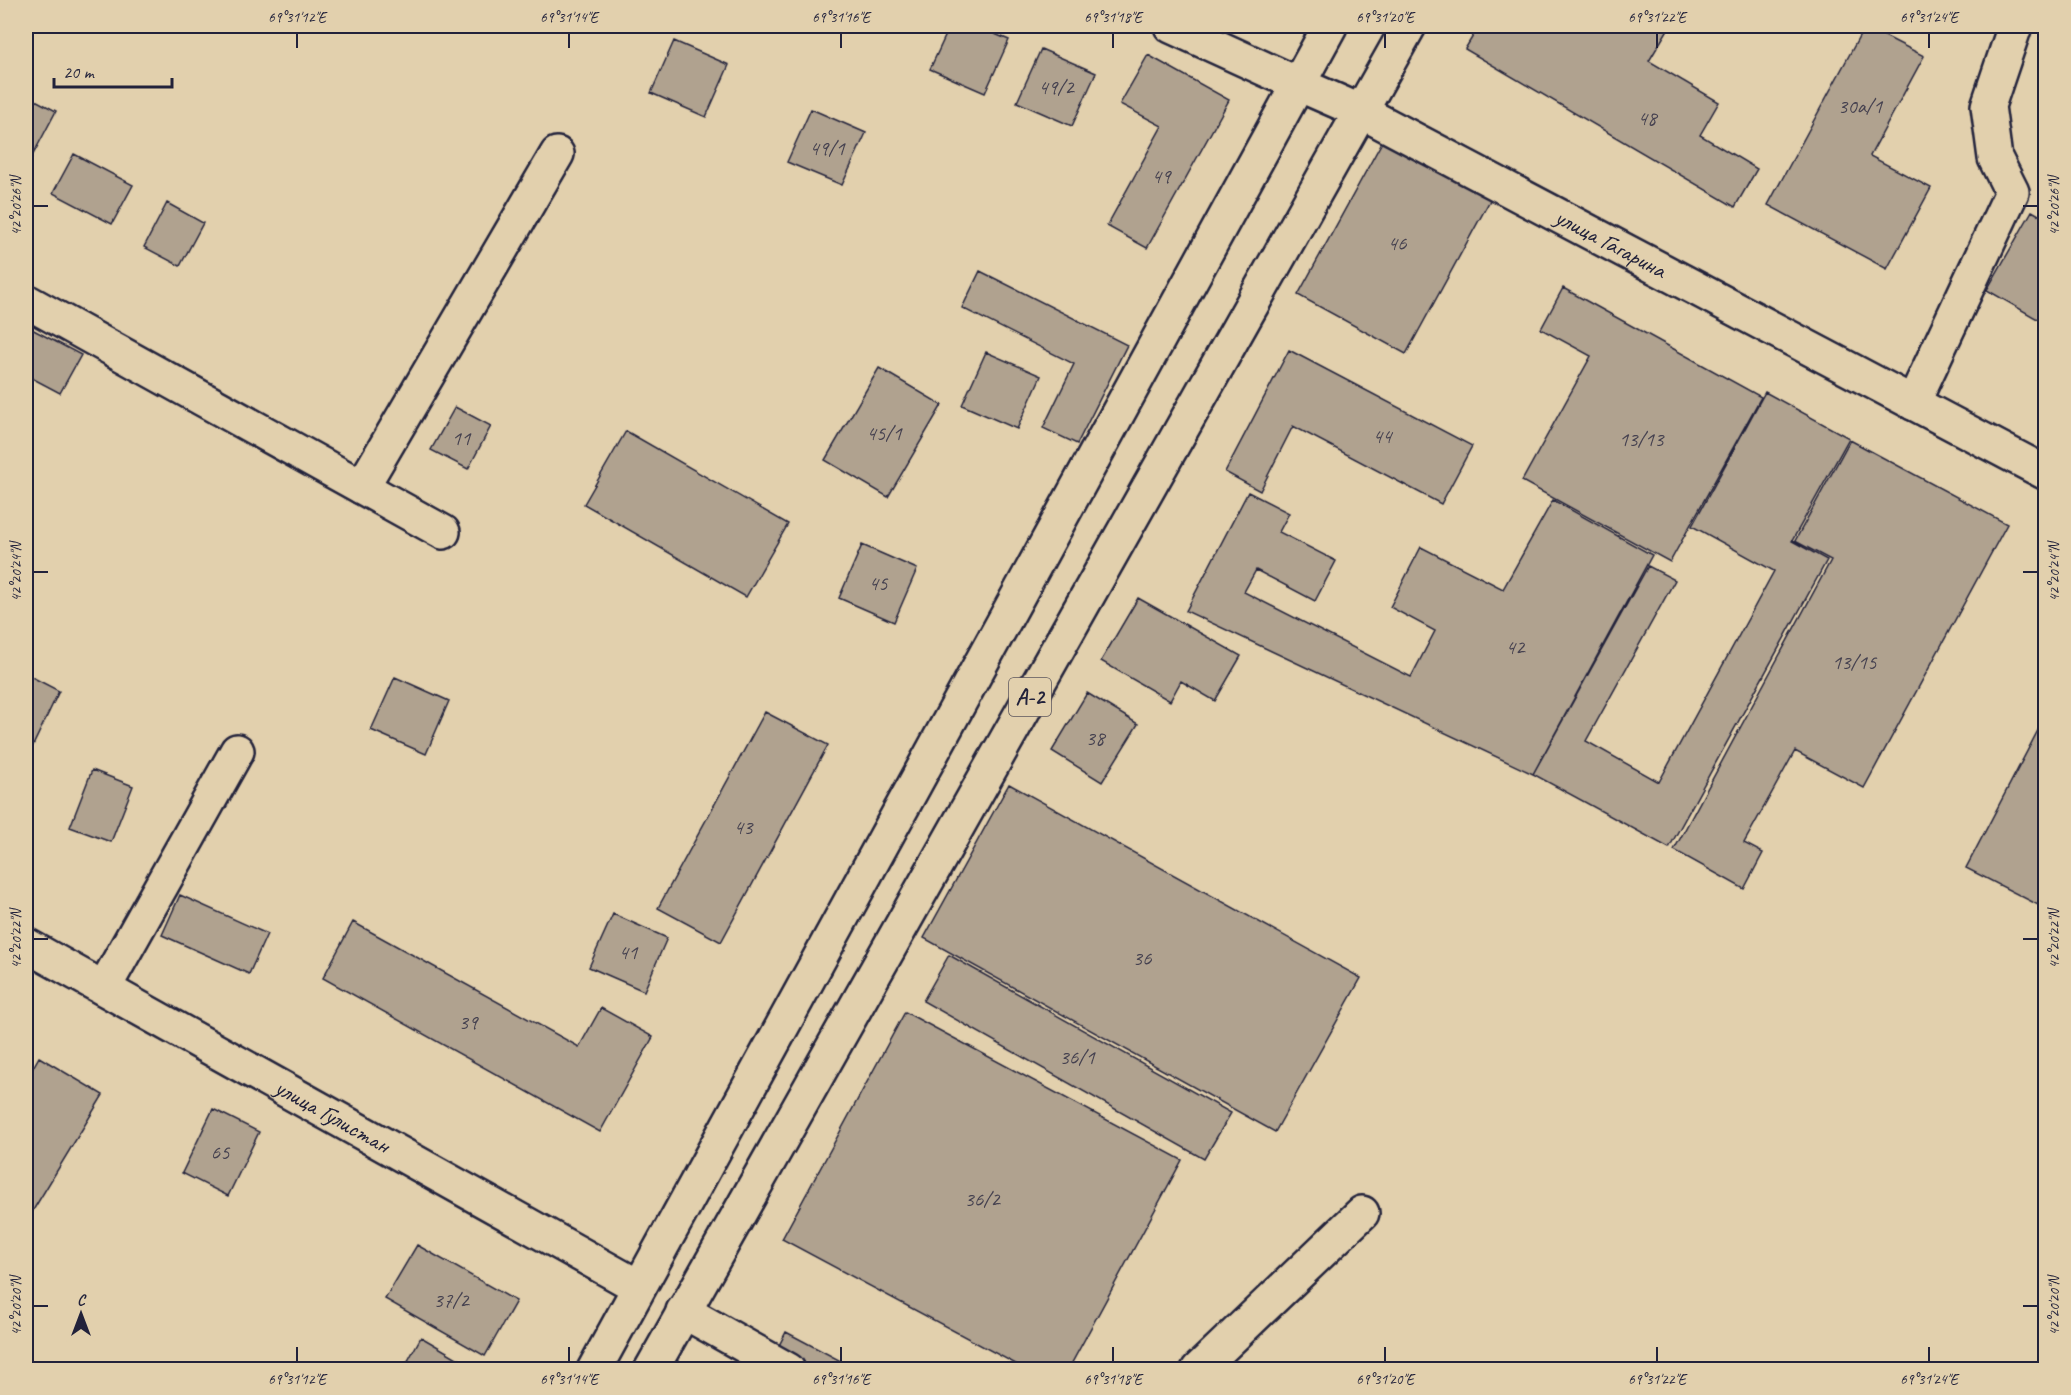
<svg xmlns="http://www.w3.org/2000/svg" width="2071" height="1395" font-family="Caveat,sans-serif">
  <rect width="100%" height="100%" fill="#e2d0ad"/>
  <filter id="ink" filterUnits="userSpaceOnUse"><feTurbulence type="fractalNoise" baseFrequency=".0167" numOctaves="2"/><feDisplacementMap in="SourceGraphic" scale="12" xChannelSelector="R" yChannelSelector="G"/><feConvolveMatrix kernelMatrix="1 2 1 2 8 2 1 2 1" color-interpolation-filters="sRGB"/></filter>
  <g filter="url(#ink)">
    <path fill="#b0a28f" stroke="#22223b" stroke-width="1.5" d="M950,26h26l33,14 -24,53 -55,-24z
      M1479,26h191l-21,35 70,41 -19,33 57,34 -22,38 -270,-158z
      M1865,26l59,30 -54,100 61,32 -44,81 -119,-64z
      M674,41l55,24 -23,52 -55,-24z
      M1041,49l55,24 -24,53 -55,-24z
      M1148,55l81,45 -82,148 -40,-22 55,-100 -42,-22z
      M26,95l30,16 -30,57z
      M811,109l55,24 -24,52 -55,-23z
      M1387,133l108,58 -89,163 -108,-59z
      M74,154l59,31 -21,39 -59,-31z
      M167,203l36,20 -23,43 -36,-19z
      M2032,211l14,8v105l-59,-34z
      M980,271l147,74 -50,99 -34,-16 31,-64 -112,-56z
      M1563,288l198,109 -91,165 -148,-81 69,-125 -50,-27z
      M26,326l55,29 -21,38 -34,-18z
      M1289,350l183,96 -31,58 -148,-78 -33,65 -35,-19z
      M986,352l55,24 -24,53 -55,-24z
      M879,368l63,37 -54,92 -63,-37z
      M1765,392l84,46 -57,103 35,19 -158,288 -136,-74 115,-208 27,14 -89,161 73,41 115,-211 -82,-45z
      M455,407l36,19 -23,43 -37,-19z
      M626,431l162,93 -42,73 -162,-93z
      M1850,440l157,84 -143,264 -69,-37 -51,92 19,10 -19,36 -70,-39 157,-290 -36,-19z
      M1248,492l41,21 -10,19 57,29 -21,40 -59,-31 -12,22 167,85 24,-46 -45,-24 31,-60 82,42 50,-89 99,55 -119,219 -347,-163z
      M862,545l55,24 -23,53 -55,-24z
      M1138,598l103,58 -26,45 -34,-20 -11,20 -69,-40z
      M26,674l33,17 -33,69z
      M395,677l54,24 -23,53 -55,-24z
      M1087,693l51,31 -36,58 -50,-31z
      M765,712l63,33 -107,197 -63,-34z
      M2046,715v194l-80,-41z
      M92,770l41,16 -22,56 -41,-15z
      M1009,784l352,194 -86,154 -351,-194z
      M180,895l87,39 -18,40 -87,-39z
      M613,914l54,24 -23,53 -55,-24z
      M353,922l226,125 22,-39 52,29 -53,95 -277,-154z
      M949,955l282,158 -27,46 -281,-158z
      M905,1012l277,148 -114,210h-41l-245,-131z
      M39,1057l64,38 -74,122 -3,-2v-135z
      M213,1109l46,23 -31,64 -46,-23z
      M417,1245l99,56 -31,55 -100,-57z
      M786,1332l68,36 -1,2h-56l-24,-13z
      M421,1337l50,29 -2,4h-66z"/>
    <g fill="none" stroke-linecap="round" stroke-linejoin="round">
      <g stroke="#22223b" stroke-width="38">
        <g id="minor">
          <path d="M1171,26l127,58"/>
          <path d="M26,301l417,231"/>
          <path d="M1913,403l99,-211 -17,-34 -7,-52 27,-80"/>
          <path d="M362,487l195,-333"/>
          <path id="s1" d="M26,945l613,342"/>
          <path d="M104,988l133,-237"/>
          <path d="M683,1311l105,59"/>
          <path d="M1198,1370l164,-157"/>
        </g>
      </g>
      <g stroke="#22223b" stroke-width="38">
        <g id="major">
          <path id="s2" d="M1298,84l64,28 684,361"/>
        </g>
      </g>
      <g stroke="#22223b" stroke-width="38">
        <path id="highway" d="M594,1370l736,-1344
          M651,1370l758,-1344"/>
      </g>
      <use href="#minor" stroke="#e2d0ad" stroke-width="33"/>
      <use href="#major" stroke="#e2d0ad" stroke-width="33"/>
      <use href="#highway" stroke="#e2d0ad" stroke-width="33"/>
    </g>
  </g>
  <path fill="none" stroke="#22223b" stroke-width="2" d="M297,33v15M569,33v15M841,33v15M1113,33v15M1385,33v15M1657,33v15M1929,33v15M33,206h15M2023,206h15M33,572h15M2023,572h15M33,939h15M2023,939h15M33,1306h15M2023,1306h15M297,1347v15M569,1347v15M841,1347v15M1113,1347v15M1385,1347v15M1657,1347v15M1929,1347v15"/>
  <g text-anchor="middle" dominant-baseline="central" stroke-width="4.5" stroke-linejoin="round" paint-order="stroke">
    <g font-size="21" fill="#464250">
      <text x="1056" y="87">49/2</text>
      <text x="1860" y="106">30а/1</text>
      <text x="1647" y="118">48</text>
      <text x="827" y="148">49/1</text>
      <text x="1161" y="176">49</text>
      <text x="1397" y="243">46</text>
      <text x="884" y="433">45/1</text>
      <text x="1382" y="436">44</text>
      <text x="461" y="438">11</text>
      <text x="1641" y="439">13/13</text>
      <text x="878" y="583">45</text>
      <text x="1515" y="647">42</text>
      <text x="1854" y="662">13/15</text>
      <text x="1095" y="738">38</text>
      <text x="743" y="827">43</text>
      <text x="628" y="952">41</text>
      <text x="1142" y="958">36</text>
      <text x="468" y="1022">39</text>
      <text x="1077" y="1057">36/1</text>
      <text x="220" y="1152">65</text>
      <text x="982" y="1199">36/2</text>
      <text x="451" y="1300">37/2</text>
    </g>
    <rect fill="#e2d0ad" stroke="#5c565d" stroke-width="1.5" x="1009" y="678" width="42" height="38" rx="4.5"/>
    <g font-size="22" font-weight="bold" fill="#22223b">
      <text x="1030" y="697">A-2</text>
    </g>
    <g font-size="24" fill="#22223b" stroke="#e2d0ad">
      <text stroke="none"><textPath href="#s2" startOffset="351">улица Гагарина</textPath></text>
      <text stroke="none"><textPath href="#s1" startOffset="351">улица Гулистан</textPath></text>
    </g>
  </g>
  <rect width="2071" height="1395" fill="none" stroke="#e2d0ad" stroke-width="66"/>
  <g transform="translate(81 1314)" stroke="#e2d0ad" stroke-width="4.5" paint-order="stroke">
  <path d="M0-4.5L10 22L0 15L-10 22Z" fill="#22223b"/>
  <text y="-9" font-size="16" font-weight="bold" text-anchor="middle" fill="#22223b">С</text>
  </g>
  <path d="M54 78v9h118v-9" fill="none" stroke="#22223b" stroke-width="3"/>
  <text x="63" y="78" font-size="18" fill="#22223b" stroke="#e2d0ad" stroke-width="4.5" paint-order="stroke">20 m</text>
  <rect x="33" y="33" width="2005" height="1329" fill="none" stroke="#22223b" stroke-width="2"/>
  <g font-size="15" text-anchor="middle" fill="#22223b">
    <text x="297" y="22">69°31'12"E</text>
    <text x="569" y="22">69°31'14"E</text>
    <text x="841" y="22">69°31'16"E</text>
    <text x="1113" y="22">69°31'18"E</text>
    <text x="1385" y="22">69°31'20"E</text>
    <text x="1657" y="22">69°31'22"E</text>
    <text x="1929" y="22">69°31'24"E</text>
    <text transform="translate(16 206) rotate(-90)" y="5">42°20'26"N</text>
    <text transform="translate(2054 206) rotate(-90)" y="5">42°20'26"N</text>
    <text transform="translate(16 572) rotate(-90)" y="5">42°20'24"N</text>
    <text transform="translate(2054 572) rotate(-90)" y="5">42°20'24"N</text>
    <text transform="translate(16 939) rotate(-90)" y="5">42°20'22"N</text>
    <text transform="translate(2054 939) rotate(-90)" y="5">42°20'22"N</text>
    <text transform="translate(16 1306) rotate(-90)" y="5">42°20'20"N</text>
    <text transform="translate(2054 1306) rotate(-90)" y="5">42°20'20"N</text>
    <text x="297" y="1384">69°31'12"E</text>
    <text x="569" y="1384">69°31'14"E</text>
    <text x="841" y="1384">69°31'16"E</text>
    <text x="1113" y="1384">69°31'18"E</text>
    <text x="1385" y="1384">69°31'20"E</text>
    <text x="1657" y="1384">69°31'22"E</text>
    <text x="1929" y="1384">69°31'24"E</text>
  </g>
</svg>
